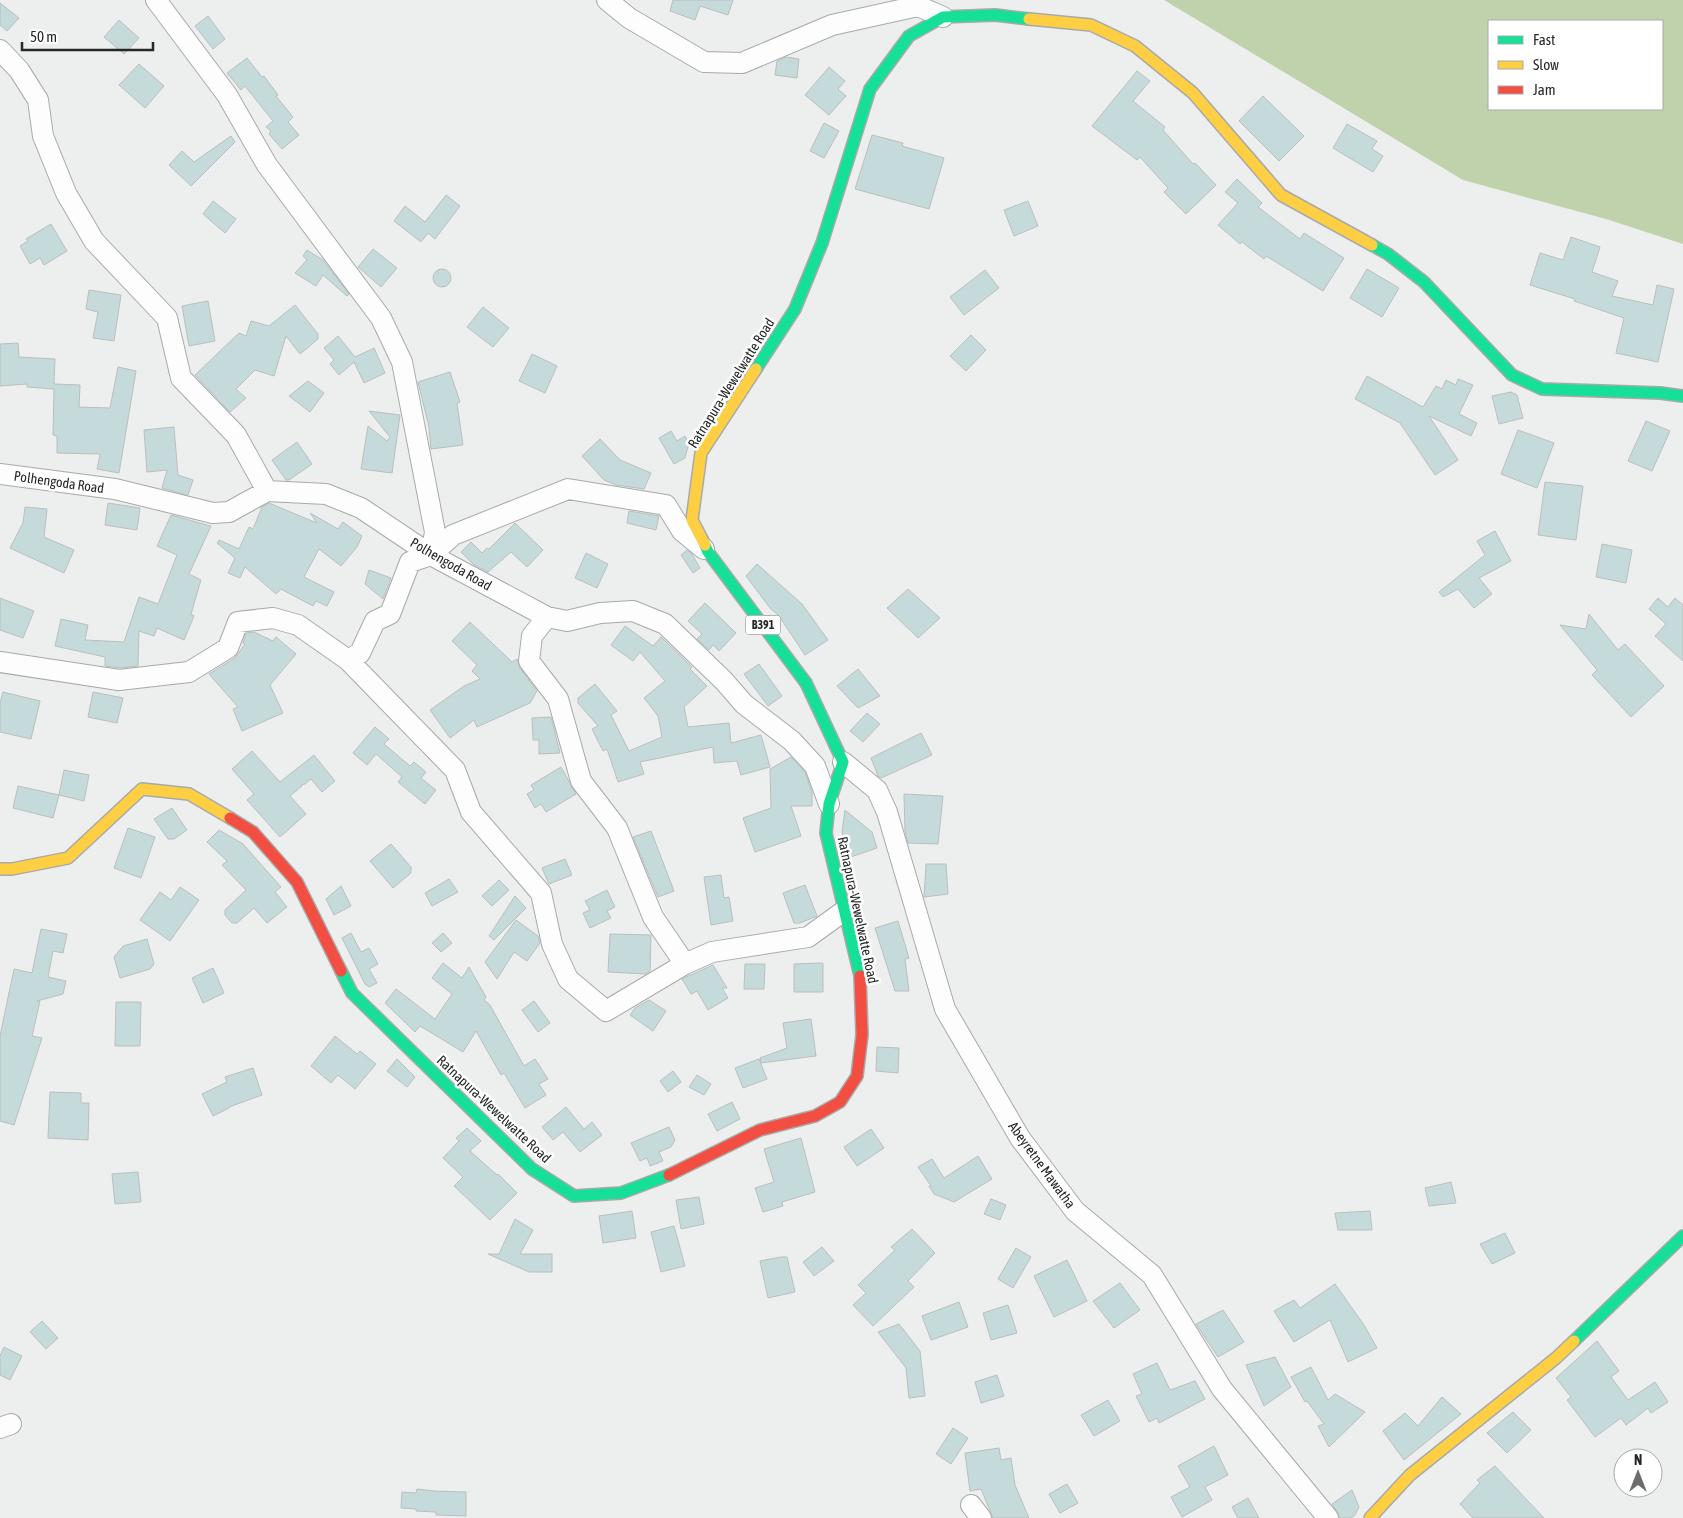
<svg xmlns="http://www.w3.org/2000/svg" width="1683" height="1518" font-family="'Asap Condensed',sans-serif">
  <rect width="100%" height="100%" fill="#ecefee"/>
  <path fill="#c0d2ac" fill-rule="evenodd" d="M1164,0h519v244l-77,-25 -143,-39zM1489,21h173v88h-173z"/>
  <path fill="#c5dbdb" stroke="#bcbebe" d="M673,0h60l-5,15 -28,-9 -5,14 -25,-9z
    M0,3l19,15 -12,13 -7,-6z
    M208,16l17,23 -12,10 -18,-23z
    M119,20l20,18 -15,16 -20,-17z
    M786,57l13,2 -2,19 -22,-3 2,-14z
    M247,58l15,19 2,-1 14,19 -2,1 17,21 -5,5 11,13 -17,14 -13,-15 2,-3 -5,-4 7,-6 -28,-35 -4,4 -14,-17z
    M139,64l25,22 -19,22 -26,-23z
    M829,67l16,14 -7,8 8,7 -17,19 -24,-20z
    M1137,71l13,10 -17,20 32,26 -2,3 30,34 2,-1 21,22 -30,29 -22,-22 4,-4 -28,-31 -3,3 -45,-34z
    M1263,96l41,40 -25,25 -40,-40z
    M824,123l15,8 -15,27 -14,-7z
    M1347,124l30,17 -5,8 11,7 -10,16 -40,-24z
    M872,135l31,8 -1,3 42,12 -15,51 -74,-20z
    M231,136l4,6 -44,44 -22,-21 13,-14 12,11z
    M1237,179l25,24 -4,4 42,32 4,-6 40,25 -21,33 -57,-35 -2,3 -22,-17 -2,2 -22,-19 20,-22 -13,-11z
    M446,195l14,11 -25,33 -7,-6 -7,9 -27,-21 11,-15 20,16z
    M213,201l23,18 -11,14 -22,-19z
    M1028,201l10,25 -24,10 -10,-26z
    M51,224l16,27 -23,14 -4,-7 -10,6 -10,-18 8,-5 -2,-2z
    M1571,237l29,10 -8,25 26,9 -6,15 41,9 4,-20 17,4 -16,73 -42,-9 8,-35 -50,-17 1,-2 -45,-14 10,-32 23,7z
    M373,249l24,19 -16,19 -23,-20z
    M307,250l16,10 26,34 -2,2 -24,-21 -7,11 -21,-13 12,-13 -4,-4z
    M433 278a9 9 0 1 1 18 0a9 9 0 1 1-18 0Z
    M1367,269l32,19 -17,29 -32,-19z
    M985,270l14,18 -35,27 -14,-18z
    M89,290l32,5 -7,46 -21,-3 5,-26 -12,-3z
    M208,301l7,40 -26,5 -7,-40z
    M295,305l23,29v5l-18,15 -14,-18 -12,40 -19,-6 -19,19 10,9 -16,14 -35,-37 44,-42 7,3 5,-15 18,5z
    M483,307l26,21 -16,19 -26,-20z
    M971,335l15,15 -20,21 -16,-15z
    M338,336l17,21 19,-9 11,25 -21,10 -10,-21 -15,13 -9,-11 4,-4 -10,-12z
    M18,343l1,14 36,2 -1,25 26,1 -1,22 31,1 8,-41 18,4 -17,102 -22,-4 3,-15 -43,-1v-17l-4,-1 1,-46 -27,-2v-3l-27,2v-42z
    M532,354l25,12 -12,27 -26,-12z
    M450,372l10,30 -3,1 6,42 -32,4 -2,-22 -11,-45z
    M1367,376l56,31 13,-21 6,3 4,-9 10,5 2,-6 15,6 -14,29 18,9 -6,13 -42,-20 29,44 -23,15 -35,-52 -45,-24z
    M308,381l16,12 -14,19 -21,-16z
    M1511,392l6,3 6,23 -24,6 -7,-28z
    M369,411l31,4 -8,58 -31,-4 7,-43 19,15 3,-4z
    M1646,421l24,10 -18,40 -24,-10z
    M174,427l4,48 15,5 -5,15 -26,-7 5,-18 -20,2 -3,-42z
    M1518,430l36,13 -17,45 -36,-14z
    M671,431l6,10 8,-5 4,7 -4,15 -11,6 -15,-26z
    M600,439l20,21 31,13 -7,16 -28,-4 -12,-5 -22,-24z
    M297,442l15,22 -23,16h-3l-14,-20z
    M1545,482l38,4 -7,54 -38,-5z
    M108,503l32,5 -3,22 -32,-5z
    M269,503l48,20 -7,-10 28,16 5,-7 19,14 -5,11 -16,19 -22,-17 -15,28 30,15 -7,14 -11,-5 -3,5 -32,-17 -5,5 -31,-27 -5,11 -12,-5 7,-15 -18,-15 2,-3 20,9 10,-22 4,2 9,-22z
    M25,507l22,2 -3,28 30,13 -10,23 -54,-25 13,-25z
    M629,511l30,5 -3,14 -29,-7z
    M171,515l40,11 -22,48 12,6 -10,34 3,2 -10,24 -27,-12 -3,8 -15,-5 -1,35 -17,2 -16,-2v-9l-50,-11 6,-27 27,6 -3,15 39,2 15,-45 19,7 19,-49 -20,-9z
    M515,523l28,27 -16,17 -16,-15 -23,20 -15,-8 -12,-12 10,-10 11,11 5,-5 2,1z
    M1495,531l16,30 -32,17 13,16 -18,14 -16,-19 -15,8 -4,-5 46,-37 -8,-14z
    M1602,544l30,6 -6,33 -30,-6z
    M687,550l5,4 8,14 -7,5 -12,-18z
    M586,553l22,11 -11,24 -22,-10z
    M757,564l45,40 26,36 -23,15 -26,-39 -9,-8 -24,-32z
    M369,570l22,8 -8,21 -18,-15z
    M908,589l32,29 -22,20 -31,-30z
    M0,598l34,13 -11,27 -23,-8z
    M1658,598l10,9 7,-9 8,7v56l-28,-25 11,-12 -17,-15z
    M705,603l31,30 -17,18 -6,-6 -4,5 -12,-11 5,-5 -14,-13z
    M1589,614l29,36 7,-6 39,42 -33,31 -39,-42 5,-5 -37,-45 26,4z
    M470,622l42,40 5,-3 3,9 17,23 -7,12 -53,24 -3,-7 -24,18 -20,-28 34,-24 16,-7 -8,-8 5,-6 -25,-24z
    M625,626l28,20 8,-9 31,30 -2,2 17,17 -23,21 4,20 41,-4 2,20 30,-8 9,32 -29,8 -4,-14 -23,2 -1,-16 -73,15 4,12 -26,8 -11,-33 -4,2 -11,-22 6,-3 -20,-23v-5l17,-14 22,27 -6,4 18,36 33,-14 -4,-21 -14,-18 21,-17 -25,-29 -7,9 -22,-16z
    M254,632l19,9 3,-4 20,17 -26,31 13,28 -41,18 -9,-22 5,-2 -29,-33 26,-16 10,-14 -2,-1 3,-10z
    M759,664l23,32 -14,10 -24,-32z
    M858,669l22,27 -22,12 -21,-22z
    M3,692l37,9 -9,38 -31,-7v-29z
    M93,692l30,6 -6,25 -29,-6z
    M867,713l13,11 -17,18 -13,-11z
    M551,717l9,36 -21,1v-14h-6l-1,-22z
    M375,727l14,12 -5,5 26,22 4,-4 12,10 -5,6 15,12 -11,14 -27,-22 4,-5 -26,-23 -9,11 -14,-12z
    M921,733l11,22 -51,23 -3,-2 -7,-18z
    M252,751l28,31 34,-27 21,26 -13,11 -11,-13 -6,5 -4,1 1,1 -12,10 16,18 -26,23 -33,-37 7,-6 -22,-25z
    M791,757l14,15 7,20v14h-21l10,30 -46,16 -12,-34 28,-10 -1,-39z
    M561,767l15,27 -30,18 -5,-8 -6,4 -8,-14 7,-4 -3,-5z
    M64,770l25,5 -5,26 -25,-6z
    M18,786l41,9 -6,23 -40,-10z
    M904,794l39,2 -5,48 -30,-1 -3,-12z
    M172,808l15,22 -13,9h-6l-14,-20z
    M845,810l27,22 5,16 -29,10 -6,-26z
    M128,828l27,9 -14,41 -27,-10z
    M219,830l24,14 38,43 -6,5 12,15 -20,16 -13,-15 -17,15h-5l-7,-8v-5l21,-20 -24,-25 5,-4 -20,-19z
    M651,831l23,60 -16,6 -25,-60z
    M391,844l20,23v6l-18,15 -23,-27z
    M565,859l7,16 -23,9 -7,-16z
    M926,864h20l2,30 -24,3z
    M721,875l3,23 5,-1 4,24 -22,4 -7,-48z
    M449,879l9,13 -26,14 -7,-13z
    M499,880l10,10 -17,16 -10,-10z
    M805,885l12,31 -17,7h-6l-11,-30z
    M341,886l10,20 -17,9 -8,-16z
    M180,887l19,13 -29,41 -30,-21 20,-28 11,8z
    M607,890l8,17 -8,4 4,7 -21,10 -7,-15 7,-3 -5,-9z
    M515,896l11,12 -32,32 -5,-4z
    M516,920l22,16 2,7 -13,18 -13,-9 -17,27 -12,-17z
    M898,921l11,37 -4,1 4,32h-14l-20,-63z
    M41,929l26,5 -4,19 -10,-2 -5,26 18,4 -3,13 -26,7h3l-8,35 10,2 -28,87 -14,-4v-85l14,-67 18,4z
    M351,933l10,19 8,-4 9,16 -9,5 8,14 -8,4 -4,-3 -23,-46z
    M443,933l9,10 -11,9 -9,-9z
    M610,934l41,1 -1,36 -5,3 -37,-2z
    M147,939l7,25 -4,5 -30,9 -6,-21 9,-11z
    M443,963l19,15 7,-11 17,30 -2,3 6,5 34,61 11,-7 13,20 -9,5 7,11 -21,13 -21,-35 -3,2 -25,-44 -13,21 -43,-26 -5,6 -30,-29 11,-14 39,30 17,-25 -20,-16z
    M823,963v29h-29v-28z
    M745,964h20l-1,25h-20z
    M713,965l14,23h-5l6,10 -20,12 -11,-19 -6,3 -9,-15z
    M213,968l11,25 -21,10 -11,-25z
    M649,1000l17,11 -13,20 -23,-16 5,-7z
    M534,1001l16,22 -12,9 -16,-22z
    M116,1002h25l-1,44h-25z
    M811,1019l5,37 -55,7 -1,-5 27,-10 -4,-25z
    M335,1036l22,18 3,-3 16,13 -21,25 -17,-14 -7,8 -20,-17z
    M877,1047l22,1 -1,25 -22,-2z
    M397,1059l18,18 -8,10 -20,-16z
    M759,1059l8,20 -24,9 -8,-20z
    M253,1068l9,27 -33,12v1l-16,8 -11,-22 25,-12 -2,-5z
    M673,1071l8,11 -13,10 -8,-11z
    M697,1075l14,9 -7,11 -15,-8z
    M50,1092l31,1v10h8l-1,37 -40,-2z
    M732,1102l8,17 -23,12 -9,-17z
    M566,1107l18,22 8,-7 10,13 -22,17 -17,-20 -10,8 -11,-13z
    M669,1127l6,13 -4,7 -12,5 4,9 -13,5 -3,-8 -7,3 -9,-18z
    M467,1128l14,13 -11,10 27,24 1,-1 19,19 -27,27 -36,-34 9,-9 -20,-19 16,-17 -3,-3z
    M871,1129l13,19 -27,18 -13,-19z
    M801,1138l14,54 -33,10 1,4 -20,6 -8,-24 19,-6 -10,-33z
    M978,1156l14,23 -38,23 -20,-8 -5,-8h2l-13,-19 14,-8 12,19z
    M138,1172l3,30 -26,2 -3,-30z
    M1451,1182l5,21 -27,3 -4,-18z
    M699,1197l5,27 -23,5 -5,-29z
    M991,1199l15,6 -6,15 -16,-6z
    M632,1211l4,27 -33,5 -4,-27z
    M1370,1211l2,19h-34l-3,-17z
    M515,1219l18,11 -13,24h32v18h-23l-41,-18h11z
    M674,1226l11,40 -24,6 -10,-40z
    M912,1229l23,24 -27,28 6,6 -41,39 -20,-21 13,-12 -8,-8 37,-35 -4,-3z
    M1505,1233l10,20 -23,11 -12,-20z
    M822,1247l12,14 -20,15 -11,-14z
    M1016,1248l15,9 -18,31 -15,-9z
    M781,1257h6l8,35 -27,6 -8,-37z
    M1067,1260l20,41 -33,16 -20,-41z
    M1120,1283l20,27 -26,18 -21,-27z
    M1335,1284l29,41 13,23 -29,14 -18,-42 -36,22 -20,-31 20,-11 6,8z
    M959,1302l9,25 -37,13 -9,-24z
    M1008,1305l9,28 -26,7 -8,-27z
    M1223,1310l21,32 -26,15 -22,-33z
    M42,1321l16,17 -12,11 -16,-17z
    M899,1324l21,27 5,45 -16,2 -3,-30 -28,-36z
    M1597,1341l22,30 -8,6 17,23 27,-18 13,20 -17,11 -3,-5 -22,17 -5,-7 -26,19 -28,-37 4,-3 -15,-19z
    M4,1347l18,9 -12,24 -10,-5v-19z
    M1275,1357l16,30 -27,19 -18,-41z
    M1157,1363l13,27 25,-9 10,18 -46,24 -2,-5 -8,4 -13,-26 6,-2 -9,-20z
    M1311,1367l17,33 7,-6 30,18 -36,35 -11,-21 6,-2 -17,-23 -2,1 -14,-25z
    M997,1375l7,21 -23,7 -6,-21z
    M1442,1397l19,17 -57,46 -21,-29 22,-18 13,13z
    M1108,1400l12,21 -26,15 -13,-21z
    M1513,1412l18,18 -24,23 -20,-20z
    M953,1428l15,10 -17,26 -15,-10z
    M1214,1446l14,29 -23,12 7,13 -30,17 -11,-20 19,-10 -12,-21z
    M999,1448l2,12 10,-2 4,27 14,33h-36l-12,-29 -11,2 -5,-38z
    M1495,1466l49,52h-71l-13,-14 20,-21 -3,-3z
    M1067,1484l11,19 -18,10 -11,-19z
    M417,1489l17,2 32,1v24l-30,-1v-3l-20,-1v-2l-15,-1 1,-16 14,1z
    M1352,1490l7,17 -4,8 -4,3h-11l-3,-7 -5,-7z
    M1248,1498l11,20h-21l-6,-11z"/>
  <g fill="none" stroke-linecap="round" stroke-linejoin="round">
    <g stroke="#a8aaaa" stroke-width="22">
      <path id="street" d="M156,0l71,95 40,70 114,153 21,44 33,170 -4,23
        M607,0l22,18 75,44 38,1 90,-38 86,-19 25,11
        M0,50l19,20 19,30 5,36 23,57 28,48 73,77 14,60 55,57 31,56
        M0,474l115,15 98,24 16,-1 38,-21 59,3 35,14 70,47 116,62 20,4 33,-8 33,-2 32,13 59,57 20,23 48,37 23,25 14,38
        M547,617l-15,19 -3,25 29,38 23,82 36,47 36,89 32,47
        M348,660l107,110 16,42 70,81 11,51 16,35 38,32 79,-47 27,-12 96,-15 36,-26
        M0,662l119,18 70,-8 39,-24 10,-26 35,-4 25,7 50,35 12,-7 15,-32 15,-7 20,-52 21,-7 22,-20 115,-46 98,16 16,26 22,18
        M843,762l34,28 10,22 58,197 75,129 55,73 77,64 70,114 106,129
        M0,1428l11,-4
        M971,1505l10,13"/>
    </g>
    <g stroke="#a8aaaa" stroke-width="14">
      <path id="fast" d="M1372,245l16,9 36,28 88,93 30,14 118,4 23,3
        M756,369l39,-60 27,-66 48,-154 39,-53 34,-19 52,-2 34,4
        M705,545l3,7 98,131 37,79 -14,42 -3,29 34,143
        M341,971l11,22 180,176 42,27 47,-3 48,-18
        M1574,1341l109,-105"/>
    </g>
    <g stroke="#a8aaaa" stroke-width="14">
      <path id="slow" d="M1029,19l62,6 44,21 58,47 88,102 91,50
        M705,545l-13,-25 9,-67 55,-84
        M0,869h12l56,-11 74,-69 47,5 41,24
        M1370,1518l40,-43 146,-117 18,-17"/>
    </g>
    <g stroke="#a8aaaa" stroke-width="14">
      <path id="jam" d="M230,818l23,14 44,50 44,89
        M669,1175l91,-45 55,-14 25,-14 17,-26 5,-41 -2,-59"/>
    </g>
    <use href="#street" stroke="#fcfdfc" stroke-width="20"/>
    <use href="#fast" stroke="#16e098" stroke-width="11"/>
    <use href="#slow" stroke="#ffcf43" stroke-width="11"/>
    <use href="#jam" stroke="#f24e42" stroke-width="11"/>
  </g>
  <g text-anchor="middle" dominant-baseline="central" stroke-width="5" stroke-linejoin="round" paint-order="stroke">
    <rect fill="#fff" stroke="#676868" stroke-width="1" x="745.5" y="615.5" width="35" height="19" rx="4"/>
    <g font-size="12" font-weight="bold" fill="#262727">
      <text x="763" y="625">B391</text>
    </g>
    <g font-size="14" fill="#262727" stroke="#fff">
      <text transform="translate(731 383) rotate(-58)">Ratnapura-Wewelwatte Road</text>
      <text transform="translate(59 482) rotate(8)">Polhengoda Road</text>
      <text transform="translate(451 564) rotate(30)">Polhengoda Road</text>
      <text transform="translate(858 910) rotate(78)">Ratnapura-Wewelwatte Road</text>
      <text transform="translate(494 1109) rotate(43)">Ratnapura-Wewelwatte Road</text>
      <text transform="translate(1042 1165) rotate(54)">Abeyretne Mawatha</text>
    </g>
  </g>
  <rect x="1488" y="20" width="175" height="90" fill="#ffffff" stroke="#a8a9a9"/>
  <rect x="1498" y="36" width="25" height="8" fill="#16e098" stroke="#a8a9a9"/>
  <text x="1533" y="45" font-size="15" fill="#262727">Fast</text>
  <rect x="1498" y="61" width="25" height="8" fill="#ffcf43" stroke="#a8a9a9"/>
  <text x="1533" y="70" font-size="15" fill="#262727">Slow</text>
  <rect x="1498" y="86" width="25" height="8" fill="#f24e42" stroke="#a8a9a9"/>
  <text x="1533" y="95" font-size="15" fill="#262727">Jam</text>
  <g transform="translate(1638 1473)"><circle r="24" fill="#ffffff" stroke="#a8a9a9"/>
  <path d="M0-4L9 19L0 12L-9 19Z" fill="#6b6d6d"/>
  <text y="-8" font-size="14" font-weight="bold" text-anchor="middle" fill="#262727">N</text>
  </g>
  <path d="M22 42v8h131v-8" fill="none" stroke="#262727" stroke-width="2.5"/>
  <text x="30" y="42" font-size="15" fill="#262727" stroke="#ffffff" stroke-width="4" paint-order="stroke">50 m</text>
</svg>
